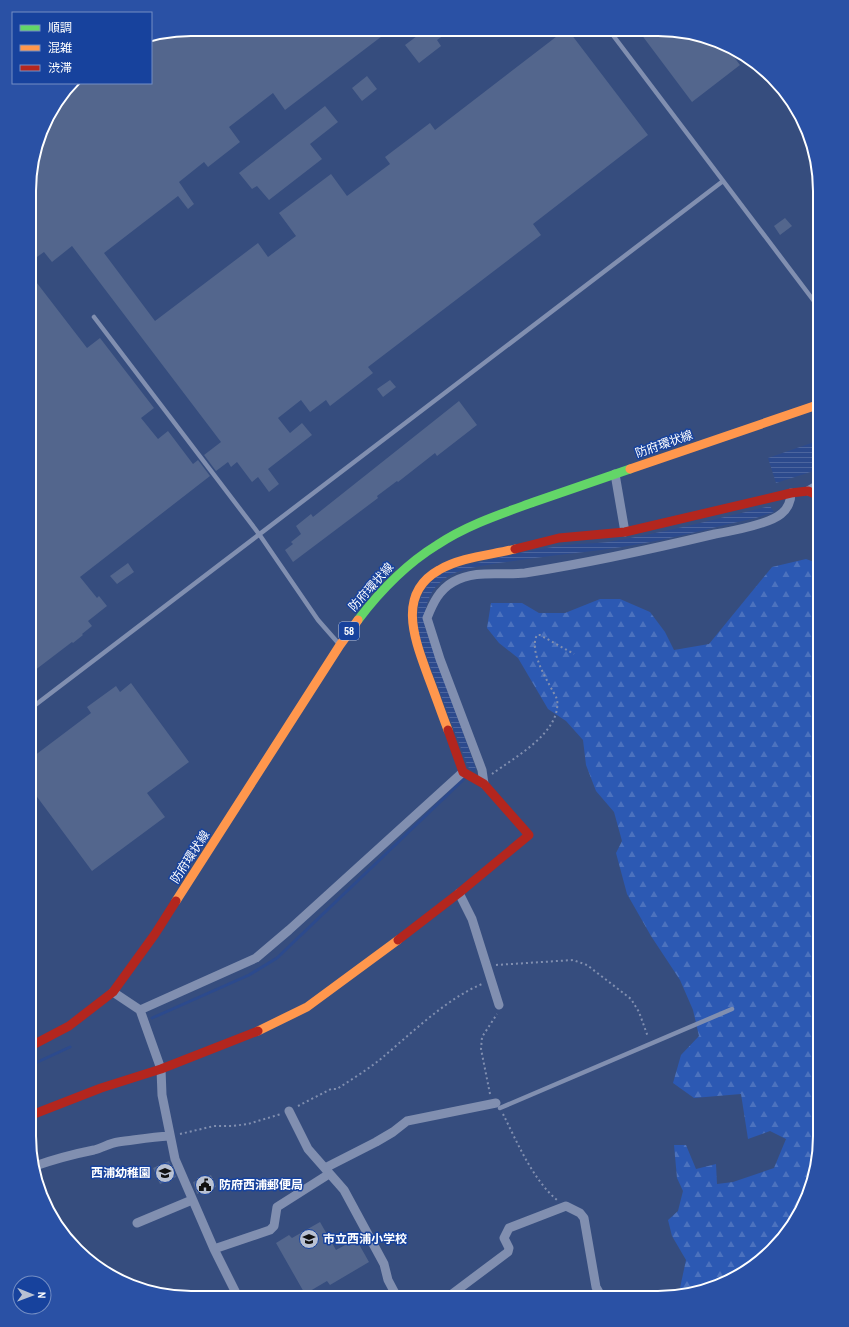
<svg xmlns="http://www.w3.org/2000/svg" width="849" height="1327" font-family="'Archivo Narrow','Noto Sans JP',sans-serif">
  <defs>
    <pattern id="forest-firs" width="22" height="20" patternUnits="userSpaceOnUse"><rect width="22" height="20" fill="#2c59b3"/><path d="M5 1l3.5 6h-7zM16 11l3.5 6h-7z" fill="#4c72be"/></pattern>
    <pattern id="water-rules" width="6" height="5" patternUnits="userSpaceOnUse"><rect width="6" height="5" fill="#2c4a8d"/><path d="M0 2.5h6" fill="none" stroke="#4c659e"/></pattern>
  </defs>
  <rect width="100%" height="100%" fill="#364d7e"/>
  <path fill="url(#forest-firs)" d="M806,559l14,5v582l-9,42 -18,38 -28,32 -45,28 -39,7 -1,-5 6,-28 -14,-24 -4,-16 10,-9 5,-20 -6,-13 -3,-33h12l10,24 20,-5 1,20 16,-2 41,-14 12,-29 -16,-8 -22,8 -7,-45 -47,4 -21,-15 8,-28 18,-19 -6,-26 -13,-30 -29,-44 -24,-42 -11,-41 6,-12 -8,-29 -18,-21 -10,-26 -3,-25 -17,-19 -18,-12 -30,-51 -19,-15 -12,-15 4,-25h31l17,10h26l35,-14h20l30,13 15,20 9,18 35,-6 63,-77z"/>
  <path fill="url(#water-rules)" d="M820,440v29l-44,14 -8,-25z
    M770,506l4,6 -18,6c-51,11 -103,26 -155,32 -34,4 -68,8 -102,13 -17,3 -40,5 -55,16 -15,11 -21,30 -19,48l51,142 -2,3 -6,-5 -48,-128c-5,-23 -4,-47 17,-62 12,-9 26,-11 40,-14 29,-7 59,-14 89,-18 14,-2 28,-1 42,-3 55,-9 108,-23 162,-36z"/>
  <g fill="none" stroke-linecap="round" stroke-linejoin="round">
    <path stroke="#2c4a8d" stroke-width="3" d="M152,1018l97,-43 28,-17 188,-180
      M29,1066l41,-19"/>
  </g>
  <path fill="#53668d" d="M191,29l199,1 -105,80 -12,-17 -44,34 11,15 -32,25 -4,-5 -25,20 15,22 -6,5 -10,-13 -74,57 51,68 103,-78 10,14 28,-21 -17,-23 52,-39 16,22 43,-32 -5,-7 45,-34 5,7 130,-100h3l80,105 -115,89 8,11 -173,132 5,6 -43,33 -4,-6 -16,12 -9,-12 -23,18 12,15 12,-10 10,12 -44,34 11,15 -10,8 -11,-15 -6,5 -15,-20 -6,5 -3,-5 -12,9 -12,-16 17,-13 -149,-196 -20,16 -8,-10 -14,10v-92l16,-51 28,-36h77v-46z
    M425,30h26l-14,10 4,6 -22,17 -14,-18z
    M638,30h41l41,11 15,9 -4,3 9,12 -48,37z
    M367,76l10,13 -15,12 -10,-13z
    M325,106l13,16 -28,22 12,15 -53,41 -12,-14 -5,3 -13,-16z
    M785,218l7,8 -12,9 -6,-9z
    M30,274l57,74 13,-10 54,70 -13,10 17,21 10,-8 25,33 5,-4 12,16 -130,101 17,21 2,-2 8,10 -19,15 4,5 -10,8 1,1 -10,8 -1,-1 -42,32z
    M390,380l6,7 -13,10 -6,-8z
    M459,401l18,24 -40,31 -2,-3 -37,29 -1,-1 -20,15 1,2 -85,64 -8,-12 8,-6 -2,-2 10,-8 -5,-8 15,-12 2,3z
    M128,563l6,9 -17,12 -7,-8z
    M131,683l58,79 -42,31 18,24 -73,54 -63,-85 1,-27 61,-46 -4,-6 29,-21 4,6z
    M169,1161l7,16 -16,7 -7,-16z
    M211,1175l5,12 -19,7 -4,-12z
    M320,1222l16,28 20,-11 13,23 -39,23 -3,-4 -22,13 -29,-51 13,-8 3,3z"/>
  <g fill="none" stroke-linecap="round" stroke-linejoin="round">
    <path stroke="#818fb0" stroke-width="2" stroke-dasharray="2 3" stroke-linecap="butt" d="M492,774c23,-17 70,-42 65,-75 -8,-16 -29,-47 -20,-64h3l34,19
      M496,965l77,-5 14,5 44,34 8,13 9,25
      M490,1094l-9,-45 1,-12 15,-23
      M298,1106l33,-17h6c15,-10 32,-20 46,-32 30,-25 63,-58 99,-73
      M503,1114c14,28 30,66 54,86
      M180,1134l34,-8h18l16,-2 33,-10"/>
    <path stroke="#818fb0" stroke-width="4.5" d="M609,30l211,279
      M94,317l165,217 59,86 21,24
      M30,709l693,-528
      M500,1108l232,-99"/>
    <path stroke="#818fb0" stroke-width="9" d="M615,474l10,58
      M808,491l12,-7
      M484,784l-2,-14 -42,-111 -13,-41c6,-15 12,-28 26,-36 23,-13 48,-6 72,-9 63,-10 127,-24 190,-39 17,-3 54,-10 66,-20 7,-5 10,-14 10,-21
      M459,893l13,26 27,86
      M113,992l27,18 21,59 1,26 13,64 39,90 24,48
      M140,1010l116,-52 33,-28 174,-158
      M289,1111l19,38 36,41 40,74 4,16 9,17
      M35,1166c20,-7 39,-12 59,-16 8,-2 16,-7 24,-8 17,-2 33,-5 51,-6
      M325,1168l51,-26 17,-10 14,-11 89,-18
      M137,1223l55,-23
      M214,1249l56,-19 4,-4 3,-19 52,-33
      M448,1297l60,-45 1,-4 -5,-10 5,-10 57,-22 14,7 4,5 12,69 6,11"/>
    <path stroke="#63d668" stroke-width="9" d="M358,620c22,-29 48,-56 79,-75 30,-20 64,-31 97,-43 32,-11 64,-22 96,-33"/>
    <path stroke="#ff974d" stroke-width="9" d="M630,469l190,-65
      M448,730c-7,-18 -13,-36 -20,-54 -13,-36 -32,-82 11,-106 22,-13 52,-15 76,-21
      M176,901l164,-256 18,-25
      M258,1031l49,-24 91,-67"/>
    <path stroke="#b3261e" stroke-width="9" d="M515,549l44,-11 66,-6 166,-39 17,-2 12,5
      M398,940l61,-47 70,-58 -45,-51 -21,-12 -15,-42
      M29,1047l40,-21 44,-34 42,-58 21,-33
      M29,1116l72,-28 60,-19 97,-38"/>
  </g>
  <defs>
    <g id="school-disc" transform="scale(1)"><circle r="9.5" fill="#b9c1d2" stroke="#17429d"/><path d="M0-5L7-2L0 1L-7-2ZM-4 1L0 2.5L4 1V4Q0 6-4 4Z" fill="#111"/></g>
    <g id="civic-disc" transform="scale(1)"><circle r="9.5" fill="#b9c1d2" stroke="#17429d"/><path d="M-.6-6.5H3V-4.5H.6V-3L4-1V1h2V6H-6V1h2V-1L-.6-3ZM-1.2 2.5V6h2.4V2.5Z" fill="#111"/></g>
  </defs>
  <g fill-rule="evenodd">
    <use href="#school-disc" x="165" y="1173"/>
    <use href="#civic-disc" x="205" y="1185"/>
    <use href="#school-disc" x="309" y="1239"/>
  </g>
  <g text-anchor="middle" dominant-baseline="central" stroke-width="3" stroke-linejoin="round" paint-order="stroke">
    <rect fill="#17429d" stroke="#b9c6e2" stroke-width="1" x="339" y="622" width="20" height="18" rx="3"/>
    <g font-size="11" font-weight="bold" fill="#fff">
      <text x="349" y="631">58</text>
    </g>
    <g font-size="12" fill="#fff" stroke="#17429d">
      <text transform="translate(664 444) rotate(-19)">防府環状線</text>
      <text transform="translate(371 587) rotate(-48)">防府環状線</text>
      <text transform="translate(190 857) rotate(-57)">防府環状線</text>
    </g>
    <g font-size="12" font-weight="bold" fill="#fff" stroke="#17429d" text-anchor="start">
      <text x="151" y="1173" text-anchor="end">西浦幼稚園</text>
      <text x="219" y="1185">防府西浦郵便局</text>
      <text x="323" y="1239">市立西浦小学校</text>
    </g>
  </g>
  <path d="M0 0H849V1327H0ZM191 36H658A155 155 0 0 1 813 191V1136A155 155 0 0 1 658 1291H191A155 155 0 0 1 36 1136V191A155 155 0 0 1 191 36Z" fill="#2a51a5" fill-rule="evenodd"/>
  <path fill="none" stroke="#fff" stroke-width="2" d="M191 36H658A155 155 0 0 1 813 191V1136A155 155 0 0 1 658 1291H191A155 155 0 0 1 36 1136V191A155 155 0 0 1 191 36Z"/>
  <rect x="12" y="12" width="140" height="72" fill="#17429d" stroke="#748ec4"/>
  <rect x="20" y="25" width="20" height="6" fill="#63d668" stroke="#748ec4"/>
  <text x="48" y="32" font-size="12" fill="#ffffff">順調</text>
  <rect x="20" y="45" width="20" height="6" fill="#ff974d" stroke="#748ec4"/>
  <text x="48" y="52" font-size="12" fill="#ffffff">混雑</text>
  <rect x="20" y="65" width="20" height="6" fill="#b3261e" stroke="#748ec4"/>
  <text x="48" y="72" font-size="12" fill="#ffffff">渋滞</text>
  <g transform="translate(32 1295) rotate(91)"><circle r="19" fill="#17429d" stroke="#748ec4"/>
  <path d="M0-3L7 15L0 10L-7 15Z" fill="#b9c1d2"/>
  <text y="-6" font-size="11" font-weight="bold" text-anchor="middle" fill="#ffffff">N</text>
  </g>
</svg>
